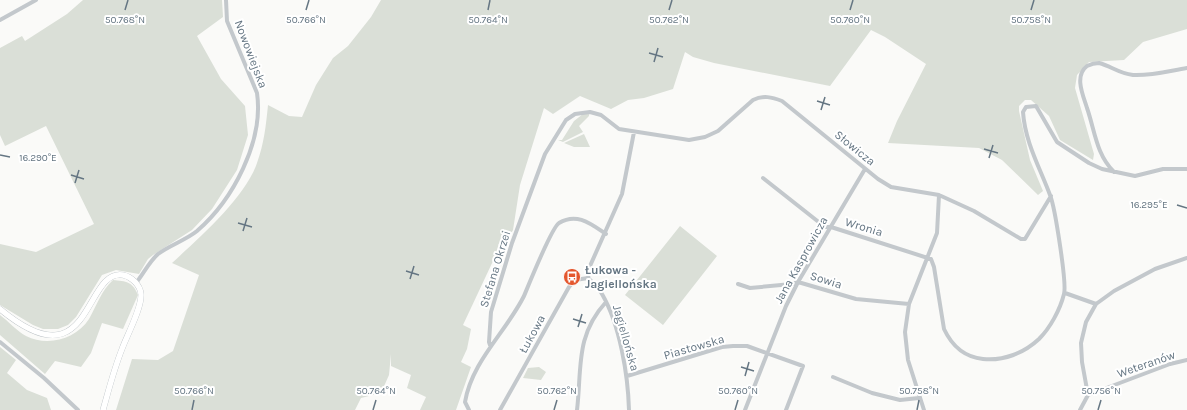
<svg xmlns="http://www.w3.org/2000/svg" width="1187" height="410" font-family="Karla,sans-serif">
  <rect width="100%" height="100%" fill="#fafaf8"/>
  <path fill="#dadfd7" d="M83,0h139l1,17 -26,19 24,43 24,27 3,29 -11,35 -25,39 -20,21 -39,25 -5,4 -9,15 -23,-4 -14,5 -26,42 -8,8 -10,4h-15l-10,-4 -33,-20v-61l36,8 58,-28 -48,-98 -41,20 -5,-11v-87l22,-12 3,5 42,-27z
    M381,0h806v29l-44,13 -19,18 -35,2 -12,13 -2,13 19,66 -1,6 -33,-20 -11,-24 -18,-16h-6l-6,6v5l11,49 13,31 -5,4 -36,-35 -23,-12 -91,-5 9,-22 29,-57 -41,-27 -14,-7 -41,56 -116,-23 -21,-6 -8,-5 -12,37 -29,9 -16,2 -17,9 -31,-13 -27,18 -9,-6 -24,77 -7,45 -18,33 -2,-2 -30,64 8,4 -4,20 -6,13 10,5 -15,43h-36l6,-13 -19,-9 4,-13 -20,-9v-12l-2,21 -8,18 -20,5 -6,12h-239l16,-51 26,1 15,-9 26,-76 -27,-12c27,-25 73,-65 85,-100 7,-19 9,-38 11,-58l21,11 13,1 14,-32 17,-27 15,-12 23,-29z
    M583,114h6v2l-10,10 4,6 -20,10 -5,-2h4l12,-19z
    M584,134l6,13h-16l-10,-4z
    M680,226l37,30 -54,69 -38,-30z
    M113,280c13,1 20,2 25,15l-15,34 -21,-6 -11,30 -10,14 -26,-6 -10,13 -45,-39v-20c8,6 17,16 26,21 22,11 50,3 63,-17 8,-14 12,-28 24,-39z
    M0,347l16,13 -9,13 20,17 20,8 4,12h-51z
    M539,367l7,5 -5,8 -18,-2 5,-10z"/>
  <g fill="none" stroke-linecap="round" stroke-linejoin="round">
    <g stroke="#b3babf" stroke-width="6">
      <path id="secondary" d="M0,309c93,77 83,-41 123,-34 9,2 17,10 18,19 1,14 -14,41 -19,55 -8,20 -13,40 -19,61"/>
    </g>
    <path stroke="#c3c8cc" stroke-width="4" d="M0,20l36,-20
      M1114,172c-18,-18 -19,-41 -27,-64 -4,-13 -13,-32 0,-42 4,-2 7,-3 12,-3 12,3 19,10 34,12 18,1 36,-4 54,-7
      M763,178l62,49h6l100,32 3,8 10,62c8,17 20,28 39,30 21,2 41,-6 56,-20 11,-11 21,-29 25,-45 3,-10 -9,-87 -14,-99 -10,-27 -25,-53 -27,-83l3,-5 10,-1 21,36 32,21 13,6 33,7 28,-7h24
      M588,278l2,-12 32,-72 12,-62
      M588,278c5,5 11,10 14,16 18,31 26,81 27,116
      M136,283c8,-10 13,-21 22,-29 12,-9 28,-14 39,-23 36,-31 67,-90 60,-138l-30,-72 -1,-21
      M738,284l12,4 42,-4 6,-2 58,17 53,5
      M1065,293l31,11
      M0,342l44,36 34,32
      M490,345l-1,-3 2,-30 21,-69 33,-89 21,-34 9,-6 15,-2 11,3 18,14 70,11 16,-3 13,-6 35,-31c10,-5 19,-3 29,1l96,78 13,8 48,8 35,16 47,28h4l26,-43
      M627,376l95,-29 11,-1h14l56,20 -17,44
      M833,377l39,16 28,7 19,-2
      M1088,395l82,-31 17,-4
      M469,410l-4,-8c7,-41 41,-70 59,-106 5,-12 28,-69 35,-73 18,-11 32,1 47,11
      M500,410l69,-123 6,-7 13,-2
      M577,410c5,-42 -2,-74 29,-108
      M745,410l41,-104 12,-24 67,-113
      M924,410l-16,-50 -3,-28 4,-28 28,-71 2,-38
      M1080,410l8,-15 -6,-33 -1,-19 5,-21 10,-18 18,-13 41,-22 32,-11"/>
    <use href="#secondary" stroke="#fff" stroke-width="5.5"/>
  </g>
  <path fill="none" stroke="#657683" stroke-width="1.5" d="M125,10l3,-10M306,10l3,-10M488,10l2,-10M669,10l3,-10M850,10l3,-10M1031,10l3,-10M649,53l14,4M654,62l4,-14M817,101l13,4M821,110l4,-13M984,149l14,4M0,155l10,2M989,158l4,-13M71,175l13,4M75,183l4,-13M1177,205l10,3M238,223l14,4M243,231l4,-13M406,271l13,4M410,279l4,-13M573,319l13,4M578,327l4,-13M741,367l13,4M745,376l4,-14M192,410l2,-10M373,410l3,-10M554,410l3,-10M735,410l3,-10M917,410l2,-10M1098,410l3,-10"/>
  <defs>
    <g id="bus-disc" transform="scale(0.9)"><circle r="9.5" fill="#e4572e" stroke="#fff"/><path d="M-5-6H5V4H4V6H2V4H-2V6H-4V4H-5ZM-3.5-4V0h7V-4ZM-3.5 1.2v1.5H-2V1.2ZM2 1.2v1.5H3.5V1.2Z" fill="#fff"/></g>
  </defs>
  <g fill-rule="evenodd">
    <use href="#bus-disc" x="572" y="277"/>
  </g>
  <g text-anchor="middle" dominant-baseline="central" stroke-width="4" stroke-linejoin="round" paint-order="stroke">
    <g font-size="12" fill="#657683" stroke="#fff">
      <text transform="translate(251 54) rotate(69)">Nowowiejska</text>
      <text transform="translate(855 148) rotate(39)">Słowicza</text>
      <text transform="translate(864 227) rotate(17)">Wronia</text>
      <text transform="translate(801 260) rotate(-61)">Jana Kasprowicza</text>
      <text transform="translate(495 269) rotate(-73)">Stefana Okrzei</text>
      <text transform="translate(826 280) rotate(17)">Sowia</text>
      <text transform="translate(532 334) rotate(-61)">Łukowa</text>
      <text transform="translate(626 338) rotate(74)">Jagiellońska</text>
      <text transform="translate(694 347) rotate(-16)">Piastowska</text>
      <text transform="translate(1146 364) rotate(-19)">Weteranów</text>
    </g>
    <g font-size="12" font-weight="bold" fill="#657683" stroke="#fff" text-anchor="start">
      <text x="585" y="270">Łukowa -<tspan x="585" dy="14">Jagiellońska</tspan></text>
    </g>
  </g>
  <g font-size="10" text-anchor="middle" fill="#657683" stroke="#fff" stroke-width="4" stroke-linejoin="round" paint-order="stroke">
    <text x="125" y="23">50.768°N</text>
    <text x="306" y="23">50.766°N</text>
    <text x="488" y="23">50.764°N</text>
    <text x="669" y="23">50.762°N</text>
    <text x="850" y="23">50.760°N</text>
    <text x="1031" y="23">50.758°N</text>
    <text x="38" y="161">16.290°E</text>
    <text x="1149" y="208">16.295°E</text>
    <text x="194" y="394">50.766°N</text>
    <text x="376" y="394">50.764°N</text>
    <text x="557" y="394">50.762°N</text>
    <text x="738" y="394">50.760°N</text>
    <text x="919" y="394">50.758°N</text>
    <text x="1101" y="394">50.756°N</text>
  </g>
</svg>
